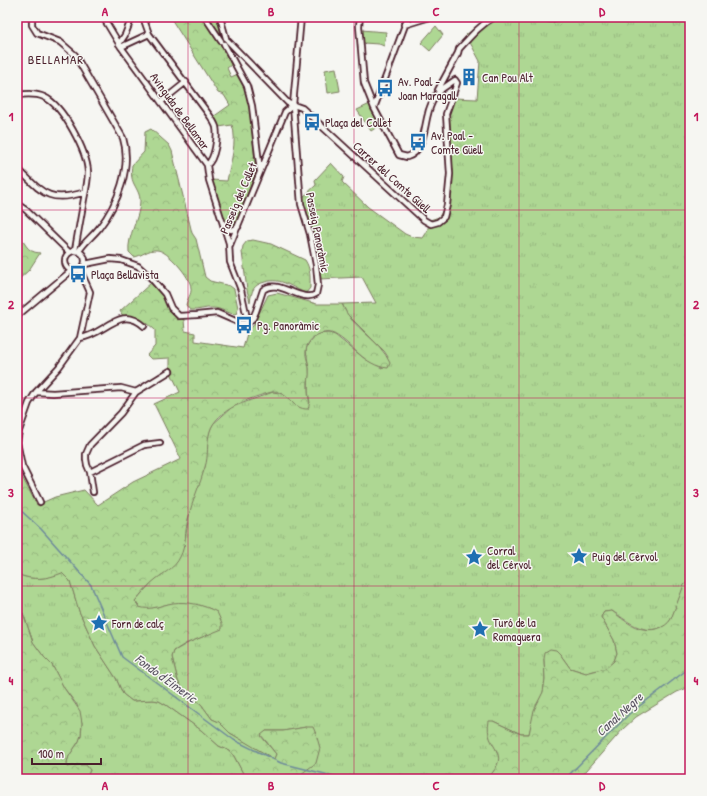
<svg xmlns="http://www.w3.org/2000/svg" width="707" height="796" font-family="'Patrick Hand',sans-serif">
  <defs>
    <pattern id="grass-tufts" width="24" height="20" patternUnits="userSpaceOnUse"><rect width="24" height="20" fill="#aed793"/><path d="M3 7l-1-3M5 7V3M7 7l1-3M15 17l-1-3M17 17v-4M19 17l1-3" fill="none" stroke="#97b87f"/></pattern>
    <pattern id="forest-crowns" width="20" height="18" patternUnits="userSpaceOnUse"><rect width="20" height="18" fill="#aed793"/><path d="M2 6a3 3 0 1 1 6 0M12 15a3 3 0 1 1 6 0" fill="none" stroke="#97b87f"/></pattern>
  </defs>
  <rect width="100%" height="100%" fill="#f6f6f2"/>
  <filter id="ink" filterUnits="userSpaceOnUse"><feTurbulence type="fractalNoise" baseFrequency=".025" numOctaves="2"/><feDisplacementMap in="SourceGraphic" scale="8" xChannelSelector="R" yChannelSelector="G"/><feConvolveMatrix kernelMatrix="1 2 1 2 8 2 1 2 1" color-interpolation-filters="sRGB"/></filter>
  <g filter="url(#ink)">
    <path fill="url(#grass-tufts)" stroke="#7c7b5f" d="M489,17h201v563c-6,5 -8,11 -11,19 -2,5 -8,22 -11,25 -3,3 -8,4 -12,5 -17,3 -30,-9 -44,-18l-8,1 -3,5 13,23 3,13 -3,8 -8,7 -20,5 -16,-5 -10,-14 -16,5 1,20 -2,14 -6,11 -8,30h-8l-28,-13 -4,14c10,22 17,24 -2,44h-212l4,-3 13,-1 14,-48 -23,4h-17l-5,5 15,18 -2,6 -44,-27 -11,-11 -7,-3 -11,-15 -17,-13 -6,-10 -6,-24 2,-6 16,-9 17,-7 4,-26c-12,-4 -26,-7 -40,-5 -9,0 -18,7 -27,5 -5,-1 -6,-4 -9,-8l49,-55 7,-43 14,-36 3,-30 2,-7 3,-6 19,-17 41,-15 6,1 6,2 10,10 15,-2 -2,-12 1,-22 -3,-19 2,-6 9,-10 12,-1 6,2 30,24 17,9 6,-11 -4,-6 -37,-37 -5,-10 34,-1 -14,-26 -43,2 -1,-18 -17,-62 15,-14 -1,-5 16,-17 13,14 -2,5 26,25 37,27 7,3 11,1 4,-6 3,-12 9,-3 4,-7 8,-25 -4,-69 7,-18 23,1 3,-38 -14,-26z
      M62,572l8,9 9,30 16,35 21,32 7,16 9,7 21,-1 6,1 7,4 35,25 18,16 11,5 4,5 12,23h-160l4,-9 -23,-2v-6l2,-6 10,-15 2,-6 1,-12 -5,-18 -13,-17 -12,-23 -8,-8 -11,-15 -10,-29 -6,-2v-37c16,7 30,5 45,-2z"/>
    <path fill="url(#forest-crowns)" stroke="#7c7b5f" d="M170,17h47l7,31 7,17 -4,3 4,9 7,-3 7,11 5,23 6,64 -21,53 -7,2 -2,-2 -15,-45 16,1c3,-16 11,-41 5,-56l-13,2 -6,-10 17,-12 -6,-10 -6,-2z
      M151,129l18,16 3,6 20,82 4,6 9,38 5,4 20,5 4,3 4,19 -2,6c-8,0 -15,-6 -23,-6 -8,-1 -15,3 -23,2l-4,-5c1,-6 6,-11 5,-17 0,-11 -24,-38 -34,-38 -9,-1 -15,6 -23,7l-5,-5c-2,-16 11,-34 11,-51 0,-7 -3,-11 -6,-17 -3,-6 -3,-12 -2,-19l12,-13 1,-20z
      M17,233c9,9 8,19 23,20l-11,17 -12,11z
      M253,240l18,4 34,16c6,9 5,18 5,28l-4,5c-14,-5 -24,-16 -41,-11 -12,3 -13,8 -15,20l-3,-12 -5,-38 1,-6 4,-5z
      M152,282c3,4 6,7 9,11 7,11 10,21 23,27l1,11 10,2v8l48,7 5,-18 5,-4 15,-31 9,-2 40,11h25c9,24 38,35 48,59l-2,5c-24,-2 -35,-24 -54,-34 -12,-5 -27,4 -28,17 -1,6 3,12 3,18 1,7 -2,14 -1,22 0,7 3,11 0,18 -16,1 -21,-20 -36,-17 -20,5 -56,18 -62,39 -4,12 -1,25 -5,36 -5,18 -13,34 -17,52 -3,12 -2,27 -8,38 -5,11 -15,15 -24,22 -8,6 -15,15 -21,22l4,6c12,4 22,-2 34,-4 14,-2 31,2 44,9l5,11v6l-37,15 -11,7 -2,6 6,24 6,10 17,13 11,15 7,3 11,11 44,26 2,-5 -15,-19 5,-4h17l23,-4h7l3,7 4,14 -4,15 -15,11 -22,2 -4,3h-29l-12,-23 -4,-5 -11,-5 -18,-16 -35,-25 -7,-4 -6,-1 -21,1 -9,-7 -7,-16 -21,-32 -16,-35 -9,-30 -8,-8c-15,6 -29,8 -45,1v-112l4,13 16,30 18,-8 29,-7 14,15 35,-23 48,-23 -27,-55 26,-12 -10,-21v-13l-19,1 -4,-4 8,-9v-16c-11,-10 -16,-14 -32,-14l-3,-5z
      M690,580v107l-13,5 -41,25 -13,12 -44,50h-92c28,-29 -4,-29 2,-58h4l28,13h8l5,-24 9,-18 2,-13 -1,-20 1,-7 5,-3 6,1 4,4 10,14 16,5 20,-5 8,-7 3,-8 -3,-13 -13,-23 3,-5 8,-1c8,6 17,14 27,17 12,4 26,1 32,-9l13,-34z
      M17,611l6,2 10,29 11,15 8,8 12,23 16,23 2,12 -1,12 -2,6 -10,15 -2,6v5l12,-2h7l4,5 -4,9h-69z"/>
    <path fill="#aed793" stroke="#7c7b5f" d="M436,26l7,9 -13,16 -9,-8z
      M361,30l25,2 -2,14 -5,-2 -16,-1z
      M336,68l4,23 -12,2 -3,-23z
      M370,104l10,21 -9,6 -14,-21z"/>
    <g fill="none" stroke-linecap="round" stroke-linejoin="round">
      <path stroke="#6d899b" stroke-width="1.5" d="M17,507l24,22 50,56 31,72 112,83 47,23 64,16
        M565,779l64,-65 59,-45h2"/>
      <g stroke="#4a1f2b" stroke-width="8">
        <path id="minor" d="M32,17v8l5,8 23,9 15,13 48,83c9,29 -5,66 -24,90 -6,8 -15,14 -20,23
          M103,17l18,30 86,118 2,15 20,63 1,19 11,28 7,33
          M143,17l6,17 61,82c2,3 5,8 6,11 2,10 -1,32 -9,38
          M205,17l16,24
          M220,17l6,21
          M360,17l-1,9 5,57 10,25 25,47 8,2c17,-5 17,-29 21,-43 1,-6 4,-12 7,-18
          M543,17l7,2 8,-2
          M404,25l26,-8
          M228,41l60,62 14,5 122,112 7,4 7,-2 6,-5 3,-12 3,-31 -4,-60 11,-31 -2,-3 -13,9 -8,9
          M119,44l6,-9 7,-18
          M224,44l23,42 5,20 8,65
          M121,47l28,-13
          M438,90l20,-37 1,-4c11,-12 21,-24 35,-32
          M17,95c9,-1 19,-2 27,2 19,8 43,55 44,75 0,9 -2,18 -4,27 -3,17 -6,34 -9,51
          M161,102l25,-20
          M374,108l34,-91
          M17,168c25,24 31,36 68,24
          M17,204l9,6 43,42
          M224,226c4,5 9,5 14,1
          M230,245l55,-133 8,-7
          M65 261a10 10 0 1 1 20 0a10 10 0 1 1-20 0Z
          M85,264l25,-5 11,1 17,6 13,12 14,16 6,14 8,8 18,-1 20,-2 23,10h8l5,-5 3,-7 7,-21c15,-13 38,14 53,4l2,-9 -2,-20 -6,-31 -9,-30 -8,-99 8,-88
          M17,316l54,-45
          M80,338c25,-3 40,-34 64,-12
          M36,392l17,1 68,-5 15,4 -15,21 -31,32 -4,9v5l1,6 3,7 3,20
          M136,392l34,-21
          M90,472l54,-27 16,-2
          M40,502l-18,-36 -5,-24 2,-11 10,-28 7,-11 23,-25 21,-29 10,-46 -10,-22"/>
      </g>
      <use href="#minor" stroke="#f6f6f2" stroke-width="4.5"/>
    </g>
  </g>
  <path fill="none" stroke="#c2185b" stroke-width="1" stroke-opacity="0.55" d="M188,17v762M354,17v762M519,17v762M17,210h673M17,398h673M17,586h673"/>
  <defs>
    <g id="building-bare" transform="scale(1.38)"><path d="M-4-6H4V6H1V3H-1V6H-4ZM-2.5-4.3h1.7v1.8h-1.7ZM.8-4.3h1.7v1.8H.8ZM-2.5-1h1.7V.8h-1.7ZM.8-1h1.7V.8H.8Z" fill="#1f6fb2" stroke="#f6f6f2" stroke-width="2.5" paint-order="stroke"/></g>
    <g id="bus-bare" transform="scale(1.38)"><path d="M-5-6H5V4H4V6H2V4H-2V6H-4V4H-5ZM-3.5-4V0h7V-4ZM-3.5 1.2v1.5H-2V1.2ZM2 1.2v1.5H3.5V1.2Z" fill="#1f6fb2" stroke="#f6f6f2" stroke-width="2.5" paint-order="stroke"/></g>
    <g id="sight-bare" transform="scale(1.38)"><path d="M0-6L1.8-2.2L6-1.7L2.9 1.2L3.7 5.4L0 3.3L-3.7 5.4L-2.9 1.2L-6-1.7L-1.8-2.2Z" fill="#1f6fb2" stroke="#f6f6f2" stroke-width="2.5" paint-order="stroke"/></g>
  </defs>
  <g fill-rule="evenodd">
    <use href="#building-bare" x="469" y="77"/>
    <use href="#bus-bare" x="385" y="88"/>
    <use href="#bus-bare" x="312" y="122"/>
    <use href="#bus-bare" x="418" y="142"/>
    <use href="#bus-bare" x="78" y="274"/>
    <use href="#bus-bare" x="244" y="325"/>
    <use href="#sight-bare" x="579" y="556"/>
    <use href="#sight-bare" x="474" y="557"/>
    <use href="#sight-bare" x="99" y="623"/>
    <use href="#sight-bare" x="480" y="629"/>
  </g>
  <g text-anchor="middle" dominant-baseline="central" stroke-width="3" stroke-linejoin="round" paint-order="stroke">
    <g font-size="12" fill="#4a1f2b" stroke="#f6f6f2" text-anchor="start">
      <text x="482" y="77">Can Pou Alt</text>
      <text x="398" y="81">Av. Poal -<tspan x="398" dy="14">Joan Maragall</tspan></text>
      <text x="325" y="122">Plaça del Collet</text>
      <text x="431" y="135">Av. Poal -<tspan x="431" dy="14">Comte Güell</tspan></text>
      <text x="91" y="274">Plaça Bellavista</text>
      <text x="257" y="325">Pg. Panoràmic</text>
      <text x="487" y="550">Corral<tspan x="487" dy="14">del Cérvol</tspan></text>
      <text x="592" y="556">Puig del Cèrvol</text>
      <text x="493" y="622">Turó de la<tspan x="493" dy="14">Romaguera</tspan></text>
      <text x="112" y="623">Forn de calç</text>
    </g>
    <g font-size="12" fill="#4a1f2b" stroke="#f6f6f2">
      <text transform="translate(180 111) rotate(54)">Avinguda de Bellamar</text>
      <text transform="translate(392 177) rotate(42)">Carrer del Comte Güell</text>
      <text transform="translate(238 198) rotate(-67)">Passeig del Collet</text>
      <text transform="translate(318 232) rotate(79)">Passeig Panoràmic</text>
    </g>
    <g font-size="13" letter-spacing="1" fill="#4a1f2b" stroke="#f6f6f2">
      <text x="56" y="59">BELLAMAR</text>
    </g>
    <g font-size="13" font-style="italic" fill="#5b5463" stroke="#f6f6f2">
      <text transform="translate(166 678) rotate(36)">Fondo d'Eimeric</text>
      <text transform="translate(619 714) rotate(-42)">Canal Negre</text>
    </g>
  </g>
  <rect width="707" height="796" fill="none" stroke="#f6f6f2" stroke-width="44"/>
  <path d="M32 758v6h69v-6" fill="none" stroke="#4a1f2b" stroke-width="2"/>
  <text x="38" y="758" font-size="12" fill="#4a1f2b" stroke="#f6f6f2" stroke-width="3" paint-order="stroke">100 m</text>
  <rect x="22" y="22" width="663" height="752" fill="none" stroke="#c2185b" stroke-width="1.5"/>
  <g font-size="13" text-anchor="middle" font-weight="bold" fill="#c2185b">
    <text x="105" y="16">A</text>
    <text x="271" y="16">B</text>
    <text x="436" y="16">C</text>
    <text x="602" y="16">D</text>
    <text x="11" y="121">1</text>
    <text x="696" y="121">1</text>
    <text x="11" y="309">2</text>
    <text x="696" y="309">2</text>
    <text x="11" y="497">3</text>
    <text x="696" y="497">3</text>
    <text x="11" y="685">4</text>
    <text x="696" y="685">4</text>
    <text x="105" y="790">A</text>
    <text x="271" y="790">B</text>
    <text x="436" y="790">C</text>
    <text x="602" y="790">D</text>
  </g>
</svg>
